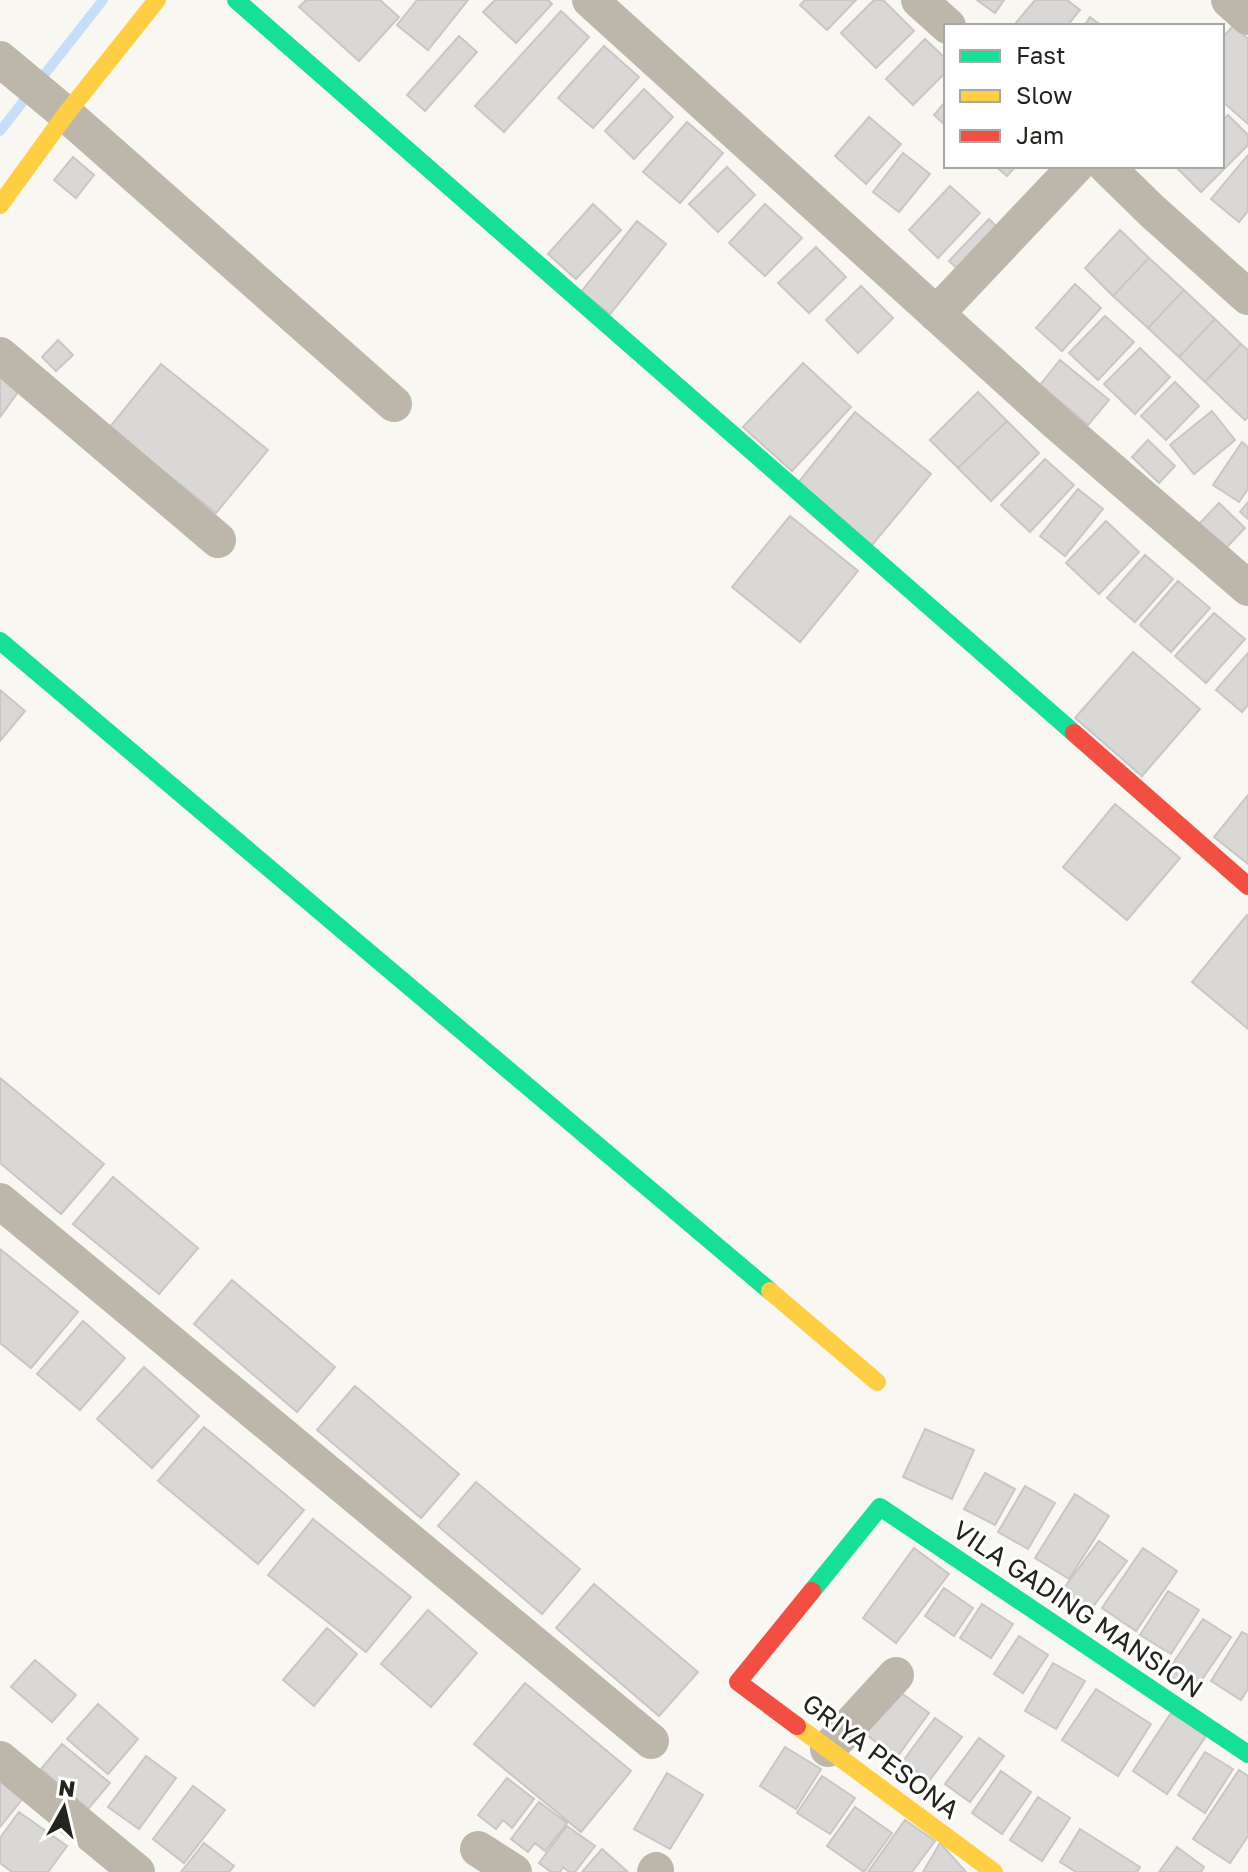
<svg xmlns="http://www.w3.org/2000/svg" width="1248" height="1872" font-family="'Golos Text',sans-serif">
  <rect width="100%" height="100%" fill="#f8f7f2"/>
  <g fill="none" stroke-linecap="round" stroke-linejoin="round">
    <path stroke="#c6def8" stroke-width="10" d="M0,131l103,-131"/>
  </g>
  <path fill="#dad8d6" stroke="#c9c7c5" stroke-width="2" d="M306,0h74l19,17 -40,44 -60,-54z
    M417,0h51l-40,50 -31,-25z
    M495,0h53l4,4 -36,39 -33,-31z
    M805,0h51l-29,30 -27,-25z
    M874,0h9l31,31 -38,37 -35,-35z
    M977,0h27l-9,13z
    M1035,0h32l13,10 -13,16h-52l-1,-1z
    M561,11l28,26 -85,95 -29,-26z
    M1090,17l12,9h-18z
    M1234,25l14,14v85l-26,-23v-63z
    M459,36l18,16 -52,59 -18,-16z
    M925,39l21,20v13l-33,33 -27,-26z
    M604,46l35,31 -46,51 -35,-30z
    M644,89l29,28 -39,42 -29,-28z
    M946,101v25l-12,-11z
    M1228,115l20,20v10l-47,47 -25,-25 46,-1v-45z
    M869,117l32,27 -35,40 -31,-28z
    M687,122l36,31 -43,50 -37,-31z
    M903,153l27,21 -31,38 -26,-20z
    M1248,155v56l-9,11 -28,-23z
    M73,157l21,18 -18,23 -22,-18z
    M995,166h21l-9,10z
    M727,167l28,28 -37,37 -29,-28z
    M950,186l30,27 -42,45 -29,-28z
    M593,204l28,26 -45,49 -28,-25z
    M765,204l37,34 -37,38 -36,-33z
    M989,219l12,12 -40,41 -12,-11z
    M637,221l29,23 -56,70 -29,-22z
    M1120,230l29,28 -36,38 -28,-28z
    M816,247l30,30 -37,36 -31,-30z
    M1149,258l35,32 -36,38 -35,-32z
    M1075,284l26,24 -39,43 -26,-23z
    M861,286l32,32 -35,35 -32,-33z
    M1184,290l31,29 -36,38 -31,-29z
    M1105,316l29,26 -36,38 -29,-27z
    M1215,319l26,25 -36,38 -26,-25z
    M58,340l15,15 -17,16 -14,-14z
    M1241,344l7,6v67l-3,3 -40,-38z
    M1140,348l30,29 -35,37 -31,-30z
    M1060,360l49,40 -21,25 -48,-40z
    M803,363l48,44 -59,64 -49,-44z
    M161,364l107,86 -52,63 -107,-85z
    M0,372l21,16 -21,29z
    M1175,382l24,24 -33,34 -25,-24z
    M978,392l29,29 -49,47 -28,-28z
    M1212,411l23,29 -41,34 -24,-29z
    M855,412l76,62 -59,71 -75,-61z
    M1007,421l32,32 -48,48 -33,-33z
    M1148,440l27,26 -16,17 -27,-26z
    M1242,442l6,5v42l-9,13 -26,-17z
    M1045,459l29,26 -44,47 -29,-27z
    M1078,489l25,20 -38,47 -25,-20z
    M1248,502v17l-8,-7z
    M1219,503l26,25 -20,21 -26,-25z
    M790,516l68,55 -58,71 -68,-55z
    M1106,521l33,31 -40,42 -33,-31z
    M1145,555l28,24 -38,43 -28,-24z
    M1178,581l32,27 -39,44 -31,-27z
    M1214,613l31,26 -39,44 -31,-27z
    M1133,652l67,57 -58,67 -67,-58z
    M1248,653v52l-6,7 -26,-22z
    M0,690l25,21 -25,30z
    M1248,795v69l-34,-27z
    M1115,804l65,54 -53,62 -64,-53z
    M1247,915h1v114l-56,-47z
    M0,1078l104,86 -43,50 -61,-51z
    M113,1177l85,71 -39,46 -86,-70z
    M0,1249l78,63 -47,56 -31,-25z
    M232,1280l103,87 -38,45 -103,-88z
    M83,1321l42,37 -45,52 -43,-36z
    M144,1367l55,49 -47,52 -55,-49z
    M355,1386l104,88 -38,44 -104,-88z
    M204,1427l100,83 -46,54 -100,-83z
    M925,1429l49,21 -22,49 -49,-22z
    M985,1473l30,16 -20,36 -31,-16z
    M476,1482l104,87 -38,45 -104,-88z
    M1025,1486l30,17 -27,46 -30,-17z
    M1075,1494l34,22 -40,63 -34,-21z
    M313,1519l98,78 -45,55 -98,-77z
    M1099,1541l28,20 -44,59 -28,-20z
    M914,1548l35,26 -53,69 -33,-25z
    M1143,1548l34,23 -41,60 -34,-23z
    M594,1584l104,88 -39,44 -103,-88z
    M944,1588l29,20 -19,28 -29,-20z
    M1168,1591l31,19 -28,44 -31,-19z
    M982,1604l31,20 -22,34 -31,-20z
    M428,1610l49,43 -46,54 -50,-43z
    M1203,1619l28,18 -38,56 -28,-18z
    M327,1628l30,26 -43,52 -31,-26z
    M1242,1632l6,3v54l-7,11 -30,-19z
    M1019,1636l29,19 -25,38 -29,-19z
    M35,1660l41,35 -24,27 -41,-35z
    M1053,1663l32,18 -29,48 -31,-18z
    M525,1683l106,88 -50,61 -107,-88z
    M893,1687l36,26 -32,44 -36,-26z
    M1096,1689l55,35 -33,52 -56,-36z
    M98,1704l40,35 -30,35 -41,-35z
    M1171,1713l35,23 -39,58 -34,-23z
    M935,1718l27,19 -33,44 -26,-20z
    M979,1738l25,18 -34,46 -25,-18z
    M62,1744l48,39 -22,26 -47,-40z
    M785,1747l36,22 -25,40 -36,-23z
    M1205,1752l28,17 -28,44 -27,-18z
    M146,1756l30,22 -37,51 -31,-22z
    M1239,1770l9,6v60l-18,27 -37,-24z
    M1001,1771l30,21 -29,42 -30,-21z
    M667,1773l36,22 -33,54 -36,-20z
    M822,1776l33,22 -25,36 -33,-21z
    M0,1778l24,19 -24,30z
    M507,1778l27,21 -22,29 -9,-8 -7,9 -18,-14z
    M193,1786l32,24 -41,53 -31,-24z
    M1038,1797l32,21 -28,43 -32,-21z
    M539,1802l28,21 -22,28 -10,-8 -7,9 -17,-13z
    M855,1807l37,26 -28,39 -37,-26z
    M19,1812l48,34 -19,26h-36l-12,-9v-25z
    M905,1820l30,21 -23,31h-44z
    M567,1826l28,20 -20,26h-6l-6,-5 -3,5h-9l-12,-9z
    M1080,1829l60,38 -3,5h-61l-16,-10z
    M204,1843l30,23 -5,6h-48z
    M940,1843l26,29h-43z
    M1177,1847l27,20 -3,5h-42z
    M602,1849l26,23h-46z"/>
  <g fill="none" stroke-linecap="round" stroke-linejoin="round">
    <path stroke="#bcb7aa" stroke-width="36" d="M590,0l467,423 191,165
      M919,0l29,26
      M1229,0l19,17
      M0,59l66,55 328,290
      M1106,166l46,45 96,86
      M936,314l140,-148
      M0,355l218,185
      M0,1201l651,540
      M828,1749l68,-74
      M0,1759l137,113
      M478,1849l36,23
      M655,1872l1,-2"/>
    <path stroke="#16e098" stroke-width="18" d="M236,0l838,733
      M0,641l770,650
      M812,1591l68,-84 368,247"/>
    <path stroke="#ffcf43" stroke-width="18" d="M0,205l66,-91 91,-114
      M770,1291l107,91
      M797,1726l197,146"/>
    <path stroke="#f24e42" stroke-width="18" d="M1074,733l174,153
      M797,1726l-59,-44 74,-91"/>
  </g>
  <g text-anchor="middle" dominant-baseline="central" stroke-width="6" stroke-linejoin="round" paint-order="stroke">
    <g font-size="26" fill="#24231f" stroke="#fff">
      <text transform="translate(1078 1609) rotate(34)">VILA GADING MANSION</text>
      <text transform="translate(881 1756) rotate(37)">GRIYA PESONA</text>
    </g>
  </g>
  <rect x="944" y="24" width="280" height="144" fill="#ffffff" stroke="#a7a7a5" stroke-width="2"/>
  <rect x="960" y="50" width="40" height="12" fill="#16e098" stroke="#a7a7a5" stroke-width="2"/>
  <text x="1016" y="64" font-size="24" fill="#24231f">Fast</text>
  <rect x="960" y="90" width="40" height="12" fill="#ffcf43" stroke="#a7a7a5" stroke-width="2"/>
  <text x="1016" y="104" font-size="24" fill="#24231f">Slow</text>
  <rect x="960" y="130" width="40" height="12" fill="#f24e42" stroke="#a7a7a5" stroke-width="2"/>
  <text x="1016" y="144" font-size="24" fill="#24231f">Jam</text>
  <g transform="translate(64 1808) rotate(8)" stroke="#ffffff" stroke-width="6" paint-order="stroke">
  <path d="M0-6L14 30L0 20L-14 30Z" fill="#24231f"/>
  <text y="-12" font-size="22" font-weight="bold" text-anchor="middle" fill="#24231f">N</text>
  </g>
</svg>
